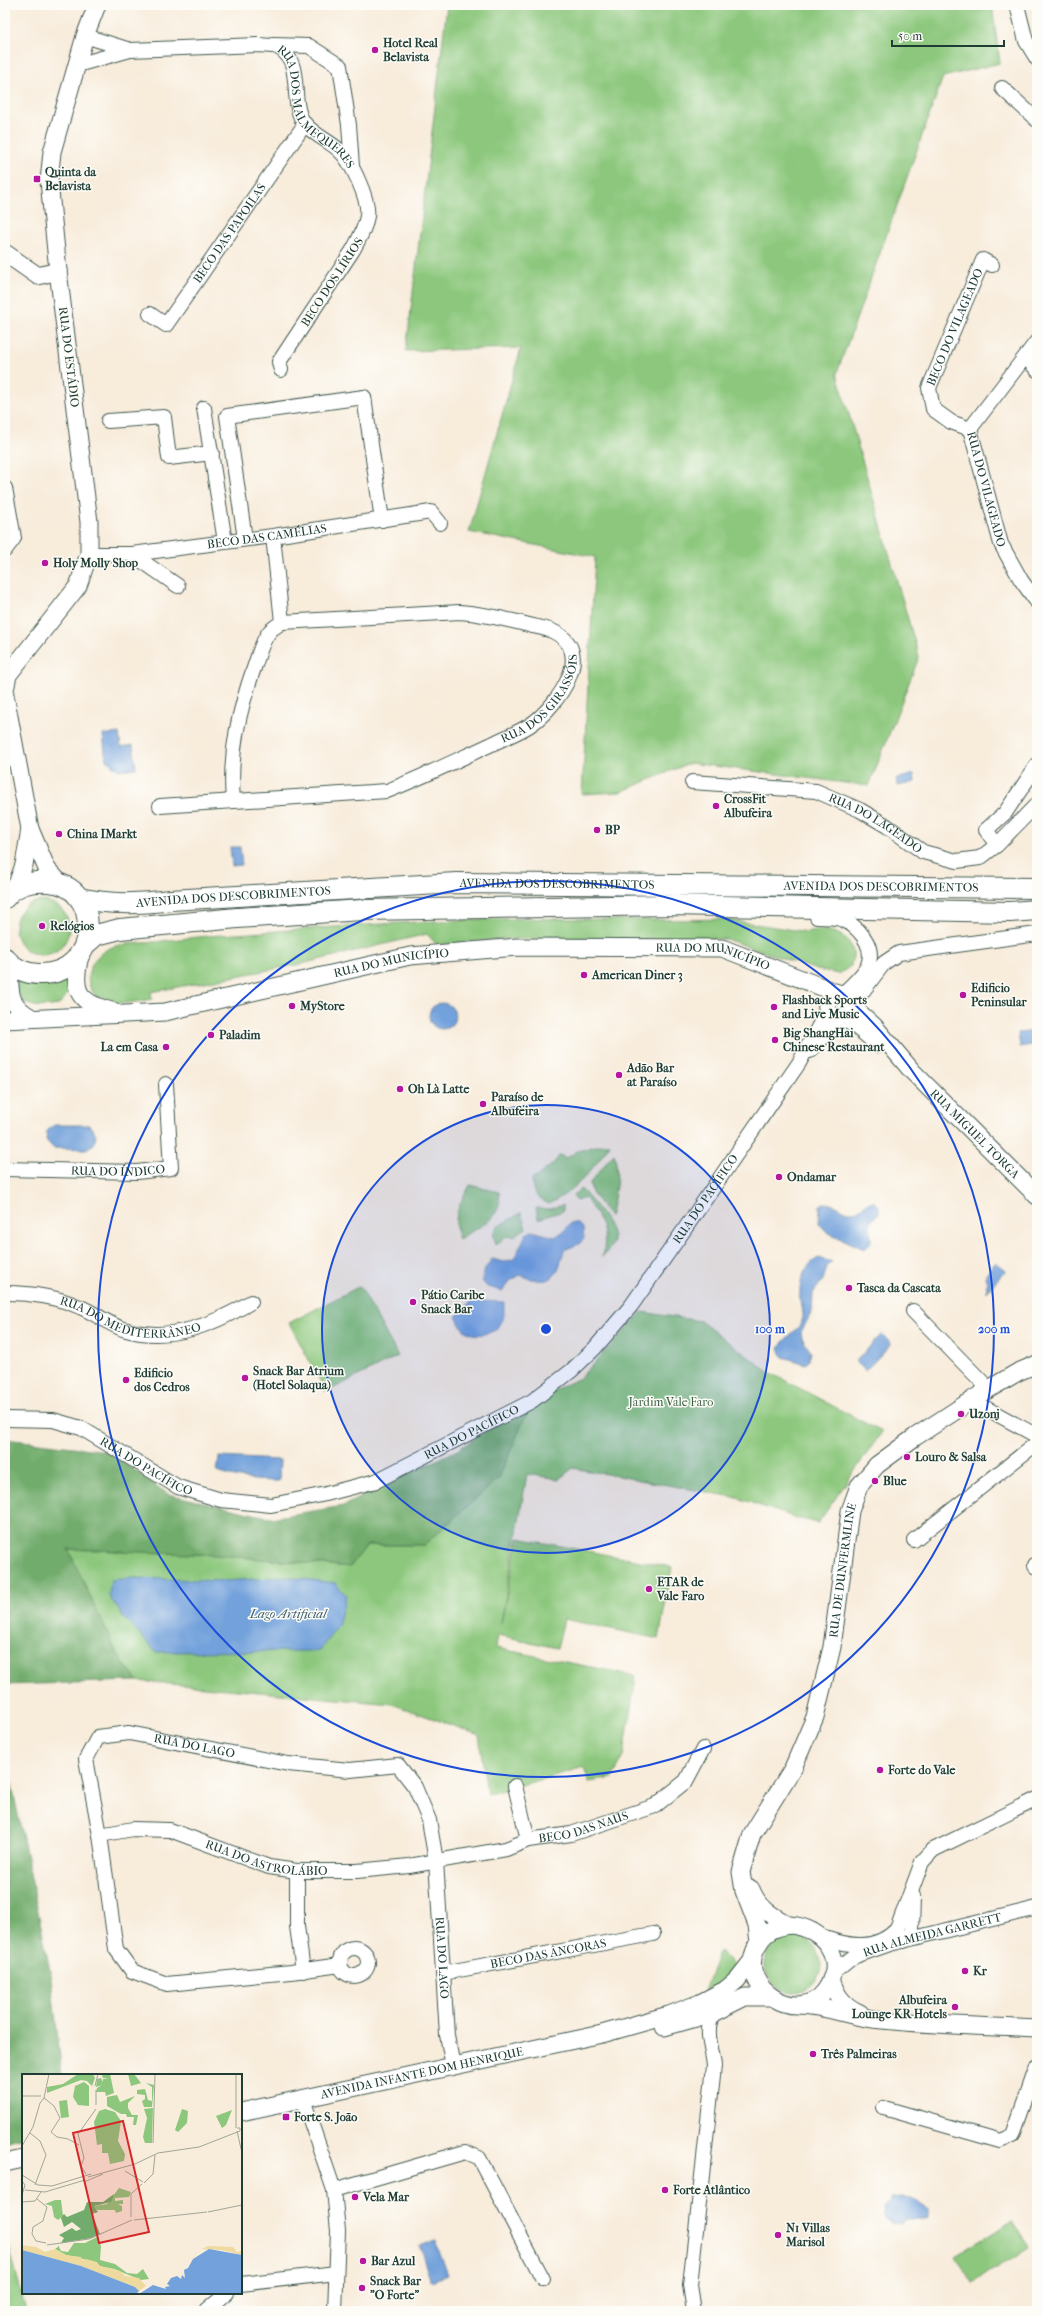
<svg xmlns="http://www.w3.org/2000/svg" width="1042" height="2316" font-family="'IM FELL French Canon',serif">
  <rect width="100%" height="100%" fill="#fdfcf7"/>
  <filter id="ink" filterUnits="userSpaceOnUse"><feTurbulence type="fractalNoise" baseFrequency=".025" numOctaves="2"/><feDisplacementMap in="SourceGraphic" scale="8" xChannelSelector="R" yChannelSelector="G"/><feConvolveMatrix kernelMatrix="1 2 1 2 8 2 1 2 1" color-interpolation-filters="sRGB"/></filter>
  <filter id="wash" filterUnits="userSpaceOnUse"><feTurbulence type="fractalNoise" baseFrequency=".012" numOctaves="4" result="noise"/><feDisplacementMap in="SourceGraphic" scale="16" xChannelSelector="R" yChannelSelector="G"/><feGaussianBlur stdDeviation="0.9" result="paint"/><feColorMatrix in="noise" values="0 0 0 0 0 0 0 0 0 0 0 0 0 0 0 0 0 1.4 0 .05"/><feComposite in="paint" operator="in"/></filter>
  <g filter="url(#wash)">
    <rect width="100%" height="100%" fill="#f8ecdb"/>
    <path fill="#8cc77d" stroke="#568258" d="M447,5h545l8,58 -57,14 -106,296 82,284 -50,129 -179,-23 -70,29 -38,2 13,-237 -126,-25 52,-184 -115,3z
      M15 928a27 27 0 1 1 54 0a27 27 0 1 1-54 0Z
      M722,919l85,13c17,-6 44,1 46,21 1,4 -2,9 -2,13l-12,8 -22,-4 -91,-31h-223l-66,6 -10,-11 -126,30 -150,28 1,7c-12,2 -25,5 -37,4 -41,-3 -33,-57 13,-59 27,-1 54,-6 80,-8 86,-6 171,-13 257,-16 86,-4 172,2 257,-1z
      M70,972c1,15 -1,22 -11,33 -26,4 -44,2 -43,-29z
      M604,1144h6c-18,26 -32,45 -61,60 -12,-5 -17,-11 -17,-24l21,-16 7,-9 7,3 10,-7z
      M614,1153c6,21 1,43 -4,64l-18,-24 -2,-10z
      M470,1185l29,7c5,28 -21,34 -40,47 -8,-21 1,-36 11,-54z
      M581,1189c10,11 32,35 32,50 1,7 -7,13 -11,18 8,-26 -4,-39 -17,-60l-9,4 -3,-6z
      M563,1205v6l-25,8 -2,-11 14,1z
      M521,1213l5,15 -13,9 -5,-1 -12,8 -3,-10 4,-7z
      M360,1286l38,70 -72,36 -37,-69z
      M642,1312l58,9 69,51 113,60 -64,91 -21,-5 -63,-21 -161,-29 -14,11 -32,-5 -26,149 17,-85 154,29 -13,72 -95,-20 -7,29 -59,-13 -2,13 140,28 -12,78 -11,24 -24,4 -5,-15 -97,28 -8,-60 -87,-31 -255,-23 -21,-29 -48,-103 149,6 133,12 17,-22h57l108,-144 48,-23z
      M765 1964a28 28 0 1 1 56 0a28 28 0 1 1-56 0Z
      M721,1950l17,22 -5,6 -29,13 14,-38z
      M1013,2221l16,27 -57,34 -16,-27z
      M5,2230l21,81h-21z"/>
    <path fill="#71ac6c" stroke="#487450" d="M532,1401l-33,77 -75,67h-57l-17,22 -133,-12 -149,-6 48,103 21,29 -132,4v-246l102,12 61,43 103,24 72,-12 114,-56z
      M5,1751l45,219 12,105h-39v62l-18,5z"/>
    <path fill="#72a1db" stroke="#486f88" d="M119,733l2,14 12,-2 3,23 -17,2 -13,-10 -3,-25z
      M914,774l1,8 -17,4 -2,-7z
      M230,847h10l2,18 -10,1z
      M429 1016a13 13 0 1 1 26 0a13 13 0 1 1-26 0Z
      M1037,1031v13l-17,3 -2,-14z
      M54,1125h35l7,9 -2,10 -8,5 -33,-1 -7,-8 1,-9z
      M873,1201l6,5v7c-21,17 3,24 -15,36l-37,-17 -8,-9 1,-17 4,-3c13,0 18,9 26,9 8,0 15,-9 23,-11z
      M570,1223h8l5,5 1,11 -5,5 -15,6c-7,30 -13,37 -44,25l-10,6 -8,10 -15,-4 -5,-6 3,-12 7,-10 12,3 10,-3 12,-25 6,-3 23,6 10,-7z
      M819,1258l13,4 -5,5 -4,13 -10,13 -1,19 -11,20 1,6 9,14 -2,9 -3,3 -23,-7 -4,-8c5,-13 22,-19 24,-31 1,-4 -1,-8 -2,-12 -4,-17 1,-41 18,-48z
      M996,1262l10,8 -19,22 -1,-19z
      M476,1297l6,4 22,1v14l-8,14c-18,8 -33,7 -40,-14z
      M882,1334l9,10 -26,27 -9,-10z
      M219,1457l61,3 -1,21c-23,0 -41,-2 -62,-9z
      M288,1577l47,6 11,12 -8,31 -19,25 -163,1 -32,-34 -15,-22 2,-16 23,-2 90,3z
      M902,2197l15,5 12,8v7l-6,2h-17l-5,5 -9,-1 -8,-5 -1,-11 7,-9z
      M435,2239l13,36 -17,6 -12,-36z"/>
  </g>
  <g filter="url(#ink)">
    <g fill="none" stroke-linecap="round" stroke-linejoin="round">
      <g stroke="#40574d" stroke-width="16">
        <g id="minor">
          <path d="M1017,5l9,36 11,18"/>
          <path d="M85,36l45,14"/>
          <path d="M273,45l36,1 31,20 9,59 3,41"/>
          <path id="s1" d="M77,65l53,-15 128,-5c7,1 16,0 21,3 26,15 9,56 26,76 9,11 24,17 34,26 12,10 31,51 28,66 -2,13 -8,23 -14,34l-74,112 2,8"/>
          <path d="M1002,88l35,32"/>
          <path id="s2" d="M150,314l16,11 139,-201"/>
          <path id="s3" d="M1037,341l-67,88 31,115 20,36 16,22"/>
          <path d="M1026,357l11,13"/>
          <path d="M204,408l21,134"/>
          <path d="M108,421l56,-4 5,41 43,-5"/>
          <path id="s4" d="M970,429l-19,-7 -18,-13 -4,-21 54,-128 9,5"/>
          <path d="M5,488l9,50 -9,12"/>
          <path d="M245,539l-18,-123 137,-19 18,123"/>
          <path id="s5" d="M89,554h43l141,-18 158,-24 9,11"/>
          <path d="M132,554l46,32"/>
          <path id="s6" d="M692,782l124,9 44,19 27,16 36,26 34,9 23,-3 17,-13 40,-41"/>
          <path d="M233,800c-4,-47 6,-90 22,-135 4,-11 7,-25 15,-34 3,-3 8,-6 12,-9l-9,-86"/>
          <path id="s7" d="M160,806l227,-15c36,-14 70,-31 105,-47 13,-7 29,-12 41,-21 24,-18 65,-72 19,-92 -7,-3 -16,-4 -23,-6 -23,-6 -45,-11 -69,-13l-178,10"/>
          <path d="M997,845l-11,-15 19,-17 32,-48"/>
          <path d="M817,917c7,0 17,0 24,2 16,6 33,25 28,43 -3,12 -17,22 -25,31"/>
          <path d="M854,1003l30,-40 15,-10 138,-19"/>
          <path d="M810,1051l31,-32"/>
          <path id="s8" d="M5,1169l132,3 34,-4 -5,-84"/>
          <path id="s9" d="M5,1293c25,0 52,4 75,14 15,6 28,17 43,22 46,14 90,-4 128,-27"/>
          <path d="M913,1311l76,78"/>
          <path d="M971,1400l66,36"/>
          <path id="s10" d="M5,1419l48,1 28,8 97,59 43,13 50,5 55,-11 50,-13 156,-80 39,-30 23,-22 37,-43 51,-73 117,-170 29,-54"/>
          <path d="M914,1540l123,-97"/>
          <path d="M1037,1563l-2,2 2,2"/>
          <path d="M515,1786l13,54"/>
          <path id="s11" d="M100,1835l33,-6 37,1 99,37 28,4h60l52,-5 97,-17 22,-9 43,-6 84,-28 31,-25 17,-32"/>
          <path d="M297,1871v55l6,45"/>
          <path d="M822,1937c26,9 54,15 75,-8l25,-67 11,-12 104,-51"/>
          <path d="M904,1941l8,-10 1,-35"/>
          <circle cx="354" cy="1962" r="14"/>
          <path id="s12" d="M340,1965l-49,7 -124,12 -35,-13 -16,-22 -16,-114 -14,-76 12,-22 31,-4 159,31 62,6 48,-5 17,22 14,33 7,41 11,174 6,31"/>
          <path id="s13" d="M443,1973l210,-39"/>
          <path id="s14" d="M833,1973l20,-16 37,-13 147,-36"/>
          <path d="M303,2099l31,91 4,41 -3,80"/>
          <path d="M884,2108l116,33 13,-6 24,-69"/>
          <path d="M334,2190l131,-38 14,6 64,121"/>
          <path d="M241,2284l95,-11"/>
          <path d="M206,2311l21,-18"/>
          <path d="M694,2311l-4,-26 24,-219c-2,-21 -10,-32 -1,-53"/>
        </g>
      </g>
      <g stroke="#40574d" stroke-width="19">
        <g id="tertiary">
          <path d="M5,253l33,23 20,-5"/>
          <path d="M5,690l3,-15 70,-89 11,-32v-32l-31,-251 -9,-90 3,-29 33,-116 12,-31"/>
          <path d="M5,695l25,134 17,40 17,18"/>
          <path d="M16,887l8,-22 6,-36"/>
          <path d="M80,956c-9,37 -1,47 35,56"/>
          <path d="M9,963c2,27 -4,40 23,55"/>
          <path id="s15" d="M853,1007l21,19 38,45 125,125"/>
          <path d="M844,1018l8,-6 2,-9 -7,-9 -10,-1c-8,4 -14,13 -7,21 4,5 10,4 14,5 8,1 27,19 34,25"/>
          <path id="s16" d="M5,1020l160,-8 245,-56 107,-9 205,1 115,45"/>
          <path d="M751,1889c7,19 21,27 38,36"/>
          <path d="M789,1925c35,2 59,34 36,66 -27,36 -88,-4 -69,-43 8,-16 17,-20 33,-23z"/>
          <path id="s17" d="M759,1943l-2,-18 -13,-34 -3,-19 11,-38 41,-66 22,-51 17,-70 18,-136 9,-25 18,-21 38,-28 74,-48 29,-17 19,-8"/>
          <path d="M831,1979c5,16 12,27 29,34"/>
          <path d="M801,2005c25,1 47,11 72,14 54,6 109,7 164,10"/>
          <path d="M664,2027l49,-14 32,-16h25"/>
          <path id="s18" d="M241,2112l361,-78 67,-19 31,-12 25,-13 12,-10 15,-19"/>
          <path d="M5,2163l18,-4"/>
        </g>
      </g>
      <g stroke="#40574d" stroke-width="22">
        <g id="secondary">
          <path d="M5,898c11,-14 26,-17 43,-16 56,2 53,94 -9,92 -13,0 -26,-6 -34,-16"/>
          <path id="s19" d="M79,898c32,7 60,6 92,2l285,-17 581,5"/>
          <path d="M86,944l10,-9 24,-6 117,-11 125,-8 310,-5 338,7 27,-2"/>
        </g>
      </g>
      <use href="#minor" stroke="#fff" stroke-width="14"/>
      <use href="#tertiary" stroke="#fff" stroke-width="17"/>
      <use href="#secondary" stroke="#fff" stroke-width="20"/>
    </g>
  </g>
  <circle cx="546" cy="1329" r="224" fill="#1d4ed8" fill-opacity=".12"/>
  <g fill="none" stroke="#1d4ed8" stroke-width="2">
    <circle cx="546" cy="1329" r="224"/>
    <circle cx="546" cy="1329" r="448"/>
  </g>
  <g fill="#b5179e" stroke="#fdfcf7" stroke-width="1.5">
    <circle cx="375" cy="50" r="4"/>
    <rect x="33" y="175" width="8" height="8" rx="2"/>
    <circle cx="45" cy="563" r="4"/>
    <circle cx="716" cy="806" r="4"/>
    <circle cx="597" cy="830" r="4"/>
    <circle cx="59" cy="834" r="4"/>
    <circle cx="42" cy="926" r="4"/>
    <circle cx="584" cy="975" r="4"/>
    <circle cx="963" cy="995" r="4"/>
    <circle cx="292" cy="1006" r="4"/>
    <circle cx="774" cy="1007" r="4"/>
    <circle cx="211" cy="1035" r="4"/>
    <circle cx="775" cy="1040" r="4"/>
    <circle cx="166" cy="1047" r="4"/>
    <circle cx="619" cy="1075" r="4"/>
    <circle cx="400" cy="1089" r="4"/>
    <circle cx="483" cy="1104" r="4"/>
    <circle cx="779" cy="1177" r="4"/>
    <circle cx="849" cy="1288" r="4"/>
    <circle cx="413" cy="1302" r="4"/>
    <circle cx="245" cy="1378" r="4"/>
    <circle cx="126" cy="1380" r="4"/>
    <circle cx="961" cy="1414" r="4"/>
    <circle cx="907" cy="1457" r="4"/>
    <circle cx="875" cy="1481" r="4"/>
    <circle cx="649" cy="1589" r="4"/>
    <circle cx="880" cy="1770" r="4"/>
    <circle cx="965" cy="1971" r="4"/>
    <circle cx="955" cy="2007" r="4"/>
    <circle cx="813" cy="2054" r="4"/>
    <rect x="282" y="2113" width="8" height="8" rx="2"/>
    <circle cx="665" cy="2190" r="4"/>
    <circle cx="355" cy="2197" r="4"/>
    <circle cx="778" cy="2235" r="4"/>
    <circle cx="363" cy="2261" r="4"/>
    <circle cx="362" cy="2288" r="4"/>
  </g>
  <g text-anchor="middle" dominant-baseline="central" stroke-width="3" stroke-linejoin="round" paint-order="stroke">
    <g font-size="12" font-weight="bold" fill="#1f3d34" stroke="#fdfcf7" text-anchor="start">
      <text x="383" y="43">Hotel Real<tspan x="383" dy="14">Belavista</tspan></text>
      <text x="45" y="172">Quinta da<tspan x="45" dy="14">Belavista</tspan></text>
      <text x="53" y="563">Holy Molly Shop</text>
      <text x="724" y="799">CrossFit<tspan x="724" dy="14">Albufeira</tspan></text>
      <text x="605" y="830">BP</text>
      <text x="67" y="834">China IMarkt</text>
      <text x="50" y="926">Relógios</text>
      <text x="592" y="975">American Diner 3</text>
      <text x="971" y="988">Edificio<tspan x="971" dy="14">Peninsular</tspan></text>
      <text x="782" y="1000">Flashback Sports<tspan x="782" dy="14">and Live Music</tspan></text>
      <text x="300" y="1006">MyStore</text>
      <text x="783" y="1033">Big ShangHai<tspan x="783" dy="14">Chinese Restaurant</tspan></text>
      <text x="219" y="1035">Paladim</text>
      <text x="158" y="1047" text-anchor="end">La em Casa</text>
      <text x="627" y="1068">Adão Bar<tspan x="627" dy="14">at Paraíso</tspan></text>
      <text x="408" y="1089">Oh Là Latte</text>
      <text x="491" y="1097">Paraíso de<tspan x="491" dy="14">Albufeira</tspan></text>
      <text x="787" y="1177">Ondamar</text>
      <text x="857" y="1288">Tasca da Cascata</text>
      <text x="421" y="1295">Pátio Caribe<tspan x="421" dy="14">Snack Bar</tspan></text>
      <text x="253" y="1371">Snack Bar Atrium<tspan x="253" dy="14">(Hotel Solaqua)</tspan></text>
      <text x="134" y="1373">Edificio<tspan x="134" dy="14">dos Cedros</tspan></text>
      <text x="969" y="1414">Uzonj</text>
      <text x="915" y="1457">Louro &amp; Salsa</text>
      <text x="883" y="1481">Blue</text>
      <text x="657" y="1582">ETAR de<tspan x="657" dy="14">Vale Faro</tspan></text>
      <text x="888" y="1770">Forte do Vale</text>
      <text x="973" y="1971">Kr</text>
      <text x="947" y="2000" text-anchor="end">Albufeira<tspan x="947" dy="14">Lounge KR Hotels</tspan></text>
      <text x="821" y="2054">Três Palmeiras</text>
      <text x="294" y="2117">Forte S. João</text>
      <text x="673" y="2190">Forte Atlântico</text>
      <text x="363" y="2197">Vela Mar</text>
      <text x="786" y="2228">N1 Villas<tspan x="786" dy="14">Marisol</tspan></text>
      <text x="371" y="2261">Bar Azul</text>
      <text x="370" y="2281">Snack Bar<tspan x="370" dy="14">"O Forte"</tspan></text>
    </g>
    <g font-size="12" fill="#1f3d34" stroke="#fdfcf7">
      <text stroke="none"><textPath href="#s1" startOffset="278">RUA DOS MALMEQUERES</textPath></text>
      <text stroke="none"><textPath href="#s2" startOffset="131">BECO DAS PAPOILAS</textPath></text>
      <text transform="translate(332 282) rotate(-57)">BECO DOS LÍRIOS</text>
      <text stroke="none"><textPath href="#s4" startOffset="130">BECO DO VILAGEADO</textPath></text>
      <text transform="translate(69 357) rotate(83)">RUA DO ESTÁDIO</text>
      <text stroke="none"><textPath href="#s3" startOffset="173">RUA DO VILAGEADO</textPath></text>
      <text stroke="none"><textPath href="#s5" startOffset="179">BECO DAS CAMÉLIAS</textPath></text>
      <text stroke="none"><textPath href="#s7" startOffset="412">RUA DOS GIRASSÓIS</textPath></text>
      <text stroke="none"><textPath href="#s6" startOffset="192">RUA DO LAGEADO</textPath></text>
      <text stroke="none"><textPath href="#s19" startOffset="479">AVENIDA DOS DESCOBRIMENTOS</textPath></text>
      <text stroke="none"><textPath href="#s19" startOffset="803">AVENIDA DOS DESCOBRIMENTOS</textPath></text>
      <text stroke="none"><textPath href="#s19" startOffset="155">AVENIDA DOS DESCOBRIMENTOS</textPath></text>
      <text stroke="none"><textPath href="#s16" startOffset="716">RUA DO MUNICÍPIO</textPath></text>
      <text stroke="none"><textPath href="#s16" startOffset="392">RUA DO MUNICÍPIO</textPath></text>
      <text stroke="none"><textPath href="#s15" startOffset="176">RUA MIGUEL TORGA</textPath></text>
      <text stroke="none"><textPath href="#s8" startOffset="113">RUA DO ÍNDICO</textPath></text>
      <text stroke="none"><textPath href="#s10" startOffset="837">RUA DO PACÍFICO</textPath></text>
      <text stroke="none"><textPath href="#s9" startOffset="130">RUA DO MEDITERRÂNEO</textPath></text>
      <text stroke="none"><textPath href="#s10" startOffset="501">RUA DO PACÍFICO</textPath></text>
      <text stroke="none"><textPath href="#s10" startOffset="153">RUA DO PACÍFICO</textPath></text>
      <text stroke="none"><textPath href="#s17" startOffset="396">RUA DE DUNFERMLINE</textPath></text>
      <text stroke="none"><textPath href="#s12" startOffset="554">RUA DO LAGO</textPath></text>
      <text stroke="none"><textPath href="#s11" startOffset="496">BECO DAS NAUS</textPath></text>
      <text stroke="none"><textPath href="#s11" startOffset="172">RUA DO ASTROLÁBIO</textPath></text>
      <text stroke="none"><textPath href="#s14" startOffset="108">RUA ALMEIDA GARRETT</textPath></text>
      <text stroke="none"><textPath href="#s13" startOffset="107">BECO DAS ÂNCORAS</textPath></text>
      <text stroke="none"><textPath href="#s12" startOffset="962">RUA DO LAGO</textPath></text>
      <text stroke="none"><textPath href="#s18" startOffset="185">AVENIDA INFANTE DOM HENRIQUE</textPath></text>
    </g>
    <g font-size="12" fill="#3a6046" stroke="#fdfcf7">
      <text x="671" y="1402">Jardim Vale Faro</text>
    </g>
    <g font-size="13" font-style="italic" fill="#3c606e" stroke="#fdfcf7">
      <text x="288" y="1613">Lago Artificial</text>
    </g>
  </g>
  <g transform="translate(22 2074)">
    <rect width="220" height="220" fill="#f8ecdb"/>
    <path d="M56,0h15l2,4 -3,8 -5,-5 -6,-1 -34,13v-6l16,-3zM88,0l4,19 -8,3 -1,-4h-9l1,-4 5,-3 -6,2 1,-8 4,-1 2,4v-3h6l-6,-1 -1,-3zM106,0h6l7,9 -10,3zM62,8l5,4v20l-11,-1 -5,-8 2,-11zM124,9l8,2 -2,22h-8l-2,-6 3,-2v-4l-8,-1v-4l8,-1 3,11 4,1v-14zM95,21l3,7 15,-6 -7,7v5l4,7h6l-2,10h-3l1,-8h-7l-1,-3h-5l-14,-8v-9zM45,26l2,17 -8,1 -2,-17zM131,34l-1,35h-7l-2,-6 4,-19 -3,-9zM83,35l10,3 6,9 -3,20 7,13 -1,7 -14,3 -2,-11h-6v-9l-5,1 -3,-23 5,-11zM160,35l6,2 -1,12 -9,9 -3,-2zM210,36l-6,15 -4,3 -6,-12zM97,114l12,4 -2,5 -14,1v3l8,-1v4h-5l4,2v5l-6,2 -1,-3h-18l-3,-4 13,-2zM33,126h6l2,16 -5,4 -4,-3 -2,-11 -7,-2zM75,163l4,9 -1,14 15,4 12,9 10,1 6,-5 6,10 -8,1 -27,-11 -15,-3 -4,-4 -29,-7 -11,-6 3,-2v-2l3,6 7,1 6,-9h11z" fill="#8cc77d"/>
    <path d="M92,120l-3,8 -17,4 4,6 -6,2 8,20 -8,4 -31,5 3,-5 -5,-3 13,-7 4,3 5,-2 -9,-7 -8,5 -3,-9 3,-4 3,3 17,-7 3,-8h16z" fill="#71ac6c"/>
    <path d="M0,171l14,2 9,5 10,-3 11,6 15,2 2,4 3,-2 11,3 3,4 20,5 5,5 14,2 7,8 -7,5 -4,-4 -54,-21 -59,-16zM186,172l25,1 4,5 5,-1v4l-20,-5 -20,-1z" fill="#eeda9e"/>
    <path d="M187,175l33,6v39h-103l14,-9 13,4 -1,-2 5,-1 -3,-2 4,-6 6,-2 4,3 1,-4 3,3 -1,-8 4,-2 5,-9zM0,176l59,16 54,21 4,4 -3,3h-114z" fill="#72a1db"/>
    <path fill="none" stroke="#a1a698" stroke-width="1" d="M214,0v54M73,12l3,-12M74,16v15M0,22h19M22,24l10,8 6,12 -9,14 6,5 11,2 11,6M215,57l5,22M8,59l10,8 6,14 -11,30M131,69l2,-69M0,72l11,-19 7,-24 4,-5 5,-24M103,97l18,11M64,100l-5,-8 3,-8 -6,-24 18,-25M0,101l16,10 14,1 39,-12M66,103l47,-13 23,-11 41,-6 41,-16v-3h-3M0,107l3,4 -3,10M62,108l19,-8M122,109l9,-9 2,-19M3,116l20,2 40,-12M15,125l10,8 -4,14 -10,6 -1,7 4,7 10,2M0,128l13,-1 6,-9M186,138l34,-7M109,143v-23l11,-10M112,146l73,-8M25,171l42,-6 43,-19"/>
    <path fill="#d62828" fill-opacity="0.15" stroke="#d62828" stroke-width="2" d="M101,47l26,111 -50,11 -26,-110z"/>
    <rect width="220" height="220" fill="none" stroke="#1f3d34" stroke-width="2"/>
  </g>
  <circle cx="546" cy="1329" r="6" fill="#1d4ed8" stroke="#fdfcf7" stroke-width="2"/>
  <g font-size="12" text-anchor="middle" font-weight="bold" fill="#1d4ed8" stroke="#fdfcf7" stroke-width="3" stroke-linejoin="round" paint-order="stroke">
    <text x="770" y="1333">100 m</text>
    <text x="994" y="1333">200 m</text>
  </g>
  <rect width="1042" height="2316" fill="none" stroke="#fdfcf7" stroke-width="20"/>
  <path d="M892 40v6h112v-6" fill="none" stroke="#1f3d34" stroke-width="2"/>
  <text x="898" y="40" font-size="12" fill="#1f3d34" stroke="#fdfcf7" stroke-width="3" paint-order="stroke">50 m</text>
</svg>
